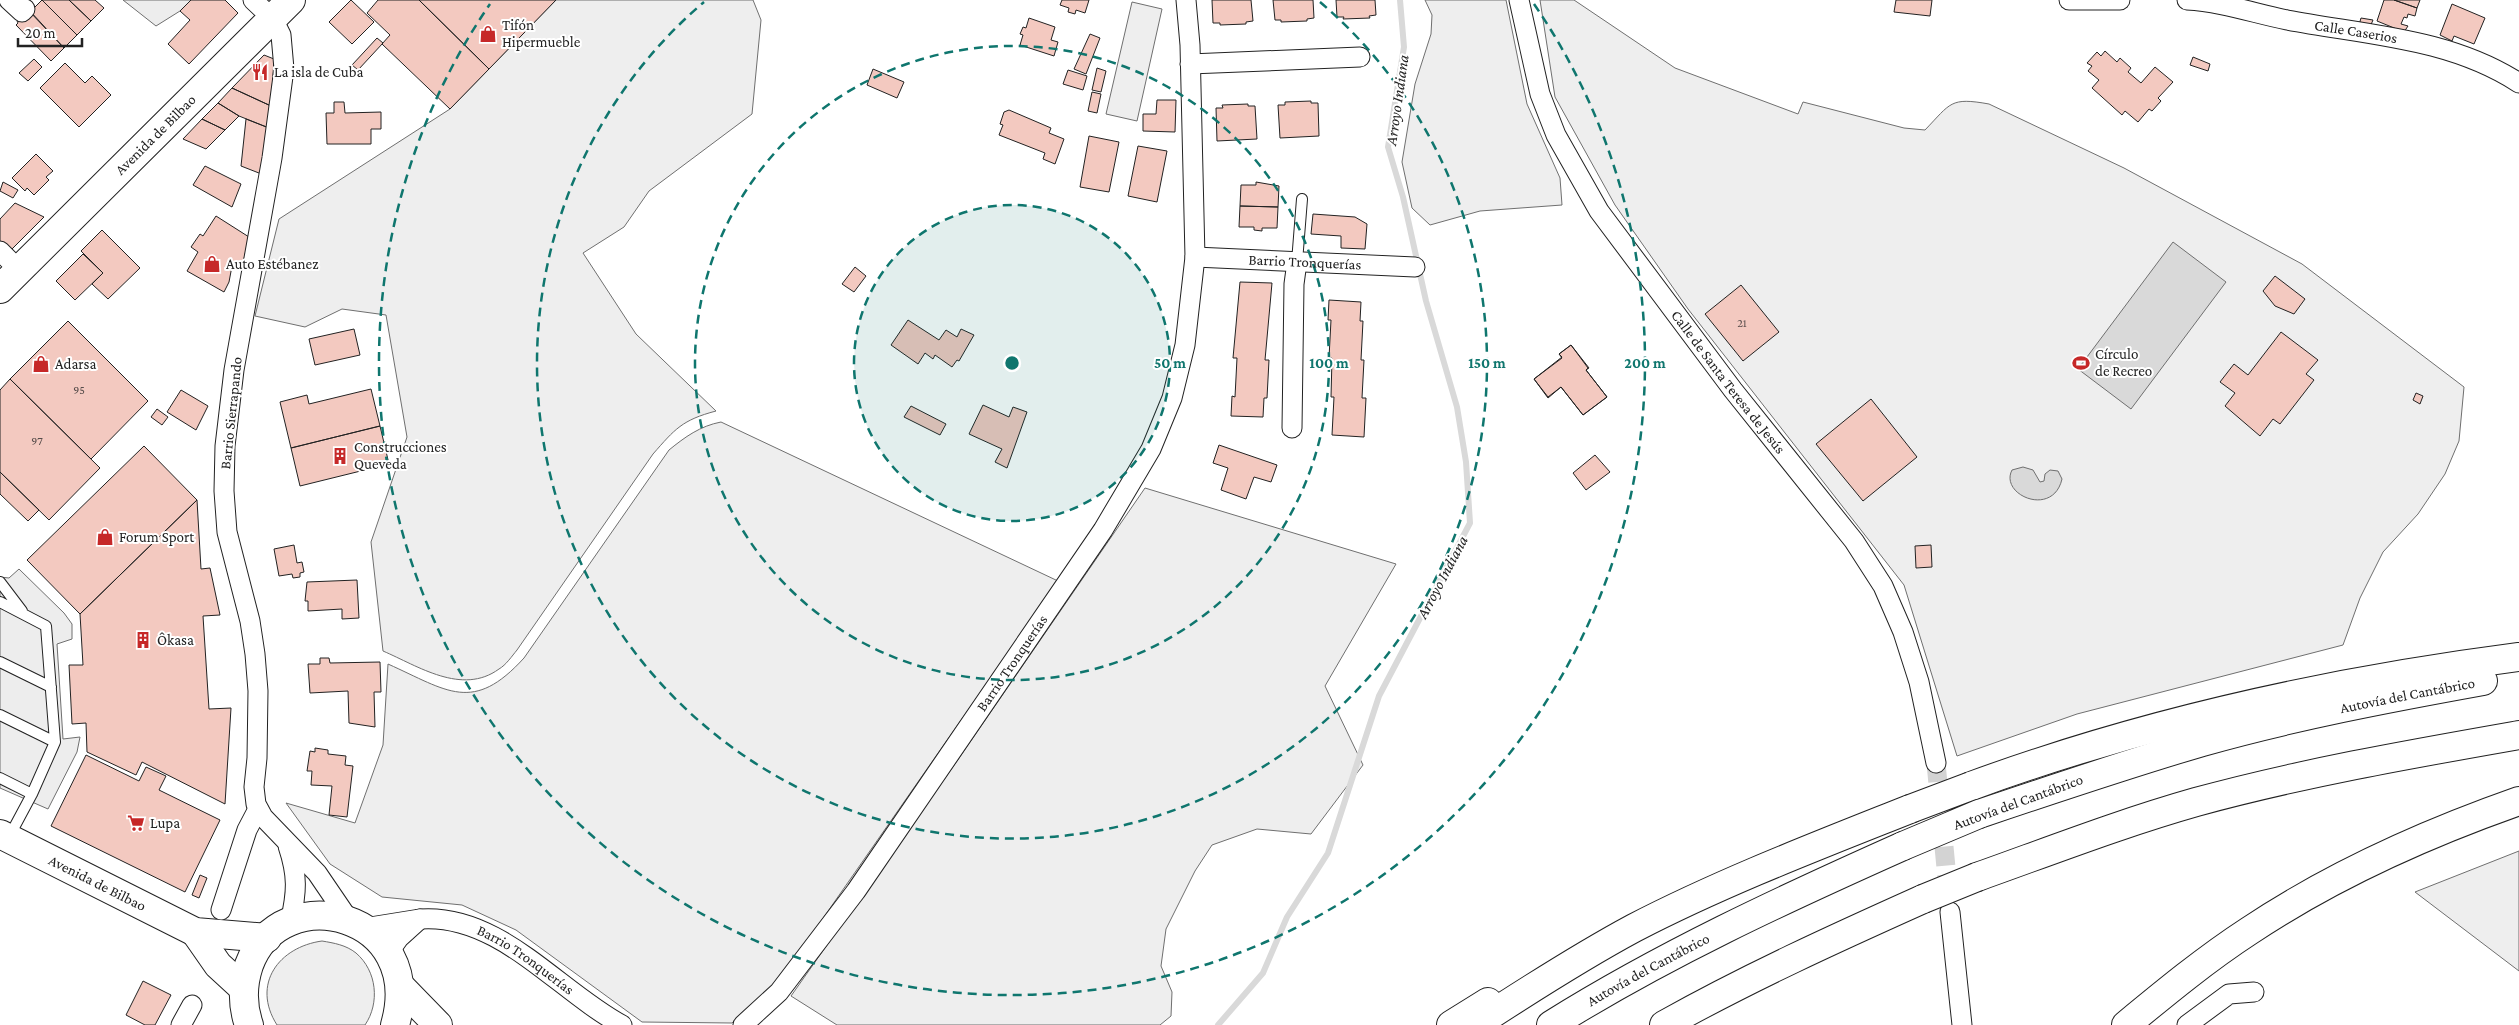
<svg xmlns="http://www.w3.org/2000/svg" width="2519" height="1025" font-family="'Crimson Pro',serif">
  <rect width="100%" height="100%" fill="#fff"/>
  <path fill="#eee" stroke="#6f6f6f" d="M556,0h197l8,20 -9,94 -103,77 -25,36 -41,26 53,81 80,77c-34,9 -41,18 -63,43l-136,196c-5,6 -11,15 -18,19 -37,27 -81,-3 -116,-18l-12,-109 36,-105 -21,-122 -44,-6 -37,18 -50,-11 24,-97 171,-110z
    M1425,0h81l21,104 33,74 2,27 -82,6 -50,14 -18,-17 -10,-46 13,-78 16,-50 1,-19z
    M1540,0h34l101,68 123,46 5,-12 101,26 21,2c26,-27 25,-33 64,-26l135,64 178,96 162,123 -5,54 -14,33 -27,40 -35,38 -23,46 -17,47 -266,69 -120,42 -53,-171 -216,-276 -73,-104 -60,-108z
    M1132,2l30,7 -25,112 -31,-7z
    M721,422l337,159 -278,399 -48,43 -90,-1 -126,-92 -54,-25 -80,-8 -52,-33 -44,-61 69,20 28,-78 5,-81c60,27 85,50 136,-6l145,-208c16,-13 31,-24 52,-28z
    M1145,488l251,76 -71,122 38,79 -52,69 -54,-5 -45,16 -17,26 -29,58 -5,37 11,26 -1,24 -11,9h-323l-46,-29 166,-235z
    M2519,851v120l-104,-79z
    M322,941c12,2 24,4 34,12 21,18 24,50 9,72h-88c-26,-41 2,-78 45,-84z"/>
  <path fill="#ededed" stroke="#6f6f6f" d="M123,0h68l-11,11 -24,15z
    M19,569l45,44 8,11v15l-15,5 6,95 17,-2 -3,15 -29,57 -48,-21v-211l9,1z"/>
  <path fill="#d9d9d9" stroke="#6f6f6f" d="M2173,242l53,40 -95,127 -53,-40z
    M2023,467l10,3 7,12 4,-1 1,-7 5,-4 8,1 4,8c-9,39 -63,16 -50,-9z"/>
  <g fill="none" stroke-linecap="round" stroke-linejoin="round">
    <path stroke="#d9d9d9" stroke-width="6" d="M1218,1025l45,-52 24,-56 41,-64 51,-157 91,-173 -4,-61 -9,-55 -31,-106 -23,-104 -15,-50 16,-100 -4,-47"/>
  </g>
  <path fill="#f3c9c0" stroke="#222" d="M42,0l35,35 -13,13 -34,-36z
    M42,0h27l22,21 -14,14z
    M69,0h26l9,8 -13,13z
    M191,0h34l13,13 -49,51 -21,-20 22,-24 -10,-9z
    M351,0l23,22 -22,22 -23,-22z
    M419,0l70,69 -39,40 -68,-65 8,-9 -23,-22 11,-13z
    M419,0h137l-67,69z
    M1062,0h27l-4,13 -9,-3 -1,4 -7,-2 1,-4 -9,-3z
    M1212,0h39l2,21 -7,1v2l-26,1v-2h-7z
    M1273,0h40l1,18 -7,1v2l-26,1v-2h-6z
    M1336,0h39l1,15 -7,1 1,2 -27,1 1,-2h-7z
    M1896,0h36l-2,16 -36,-4z
    M2384,0h10l23,8 -2,8 -7,-2 -1,4 -3,-1 -3,7 7,2 -4,6 -27,-11z
    M2394,0h26l-3,8z
    M2452,4l33,14 -11,26 -20,-8 -2,5 -12,-6z
    M30,11l34,37 -13,13 -35,-36 2,-2 -1,-2z
    M1029,18l26,9 -4,13 7,2 -4,14 -34,-11 3,-10 -3,-1 3,-7 3,1z
    M2361,18l12,2 -3,7 -11,-2z
    M1090,34l10,4 -14,36 -12,-5z
    M377,38l6,5 -25,27 -6,-5z
    M2105,51l12,11 3,-4 11,10 -3,4 13,11 14,-16 18,15 -15,16 3,3 -9,10 -3,-2 -11,13 -13,-11 -3,4 -30,-27 7,-8 -11,-9 4,-5 -5,-3 10,-11 4,4z
    M264,55l10,4 -3,47 -39,-18z
    M2193,57l17,7 -2,7 -18,-6z
    M34,59l8,8 -14,14 -9,-8z
    M65,63l20,20 7,-7 19,19 -32,32 -39,-39z
    M1097,68l9,3 -5,21 -9,-2z
    M873,69l31,13 -7,16 -30,-13z
    M1068,70l19,6 -4,14 -20,-6z
    M232,88l39,18 -2,22 -30,-12 -21,-13z
    M1092,92l9,2 -4,19 -9,-2z
    M1157,100h19l-1,32 -32,-1v-17h13z
    M1311,101v2h7l1,33 -39,2 -2,-33h7v-3z
    M334,102h10l1,11 36,-1v17h-10v15h-44l-1,-31h8z
    M218,103l21,13 -14,14 -23,-11z
    M1248,104v2h7l2,33 -40,2 -1,-33h7l-1,-3z
    M1009,110l42,18 -2,5 15,6 -9,25 -12,-5 2,-6 -46,-18 4,-10 -3,-1 4,-12z
    M202,119l23,11 -19,19 -23,-10z
    M246,119l23,9 -5,47 -23,-9z
    M1089,136l30,6 -10,50 -29,-5z
    M1138,146l29,5 -10,51 -29,-6z
    M36,154l17,17 -7,6 3,3 -15,15 -7,-7 -2,3 -13,-13z
    M205,166l36,18 -9,23 -39,-22z
    M3,182l15,8 -5,8 -13,-7z
    M1256,182l23,4 -1,21 -38,-1 1,-21h15z
    M15,203l29,14 -36,36 -8,-8v-26z
    M1240,206l38,1 -1,21h-15v3l-8,-1v-3h-15z
    M1313,214l42,3 12,7 -2,25 -24,-1v-12l-30,-2z
    M216,216l33,21 -7,31 -10,-2 -3,16 -5,10 -37,-21 11,-19 -7,-5 9,-13 3,2z
    M102,230l38,38 -32,31 -16,-15 11,-11 -22,-22z
    M83,254l20,19 -28,27 -19,-19z
    M855,267l11,9 -12,16 -12,-8z
    M2275,276l30,23 -11,15 -19,-8 -12,-15z
    M1240,282l32,1 -7,77h4l-2,38h-3l-1,19 -32,-1 1,-20 3,1 2,-39h-4z
    M1741,285l38,47 -36,29 -38,-47z
    M1329,300l32,2 -1,19h3l-2,39h3l-2,38h4l-2,39 -32,-2 2,-38h-3l1,-39h-3l2,-38h-3z
    M908,320l31,20 7,-10 11,7 4,-8 13,6 -15,26 -2,-1 -5,7 -17,-12 -2,4 -8,-6 -7,11 -27,-19z
    M68,321l80,80 -57,58 -81,-80z
    M354,329l6,26 -45,10 -6,-26z
    M2281,332l37,28 -12,14 8,6 -34,44 -7,-5 -13,17 -35,-30 10,-13 -15,-11 14,-18 14,11z
    M1571,345l17,23 -2,2 21,27 -24,18 -22,-28 -13,11 -14,-19 28,-21 -3,-4z
    M1571,345l18,23 -3,2 21,27 -24,18 -22,-28 -13,10 -14,-18 28,-22 -3,-3z
    M10,379l90,89 -51,52 -49,-48v-82z
    M371,389l9,37 -89,22 -11,-46 27,-7 2,9z
    M181,390l27,16 -12,24 -29,-18z
    M2416,393l7,3 -3,8 -7,-4z
    M1871,399l46,58 -54,44 -47,-57z
    M983,405l26,12 4,-10 14,5 -20,56 -12,-6 7,-13 -33,-15z
    M911,406l35,18 -6,11 -36,-18z
    M157,409l11,8 -6,8 -11,-8z
    M380,426l9,38 -89,22 -9,-38z
    M1219,445l58,20 -6,17 -17,-5 -8,22 -25,-9 7,-22 -15,-5z
    M144,446l53,54 -117,114 -53,-54z
    M1595,455l15,17 -24,18 -13,-17z
    M0,472l39,38 -11,11 -28,-27z
    M197,500l4,69 9,-1 10,47 -17,1 6,93 22,-1 -6,96 -83,-42 -6,13 -49,-23 -1,-29 -14,1 -3,-59h14l-3,-51z
    M294,545l3,18 5,-1 2,10 -4,1v4l-7,1 -1,-4 -13,2 -5,-27z
    M1931,545l1,22 -16,1 -1,-22z
    M357,580l2,38 -17,1v-10l-34,2v-10h-3l2,-19z
    M320,658h9l1,5 50,-1 1,30h-7l1,35 -26,-4 -1,-32 -38,2 -2,-29h12z
    M315,748l13,2v4l18,2 -1,9 8,1 -6,51 -18,-2 3,-29 -21,-1 1,-14h-5l3,-20 5,1z
    M86,755l53,26 7,-14 20,9 -7,14 61,30 -35,72 -134,-66z
    M200,875l7,3 -8,20 -7,-3z
    M143,981l28,14 -16,30h-10l-19,-10z"/>
  <g fill="none" stroke-linecap="round" stroke-linejoin="round">
    <path stroke="#d3d3d3" stroke-width="19" stroke-dasharray="19 9" stroke-linecap="butt" d="M1936,763l13,136"/>
    <g stroke="#222" stroke-width="12">
      <path id="lane" d="M1297,262l5,-63
        M0,582l22,29
        M0,602l46,24 9,116 -23,52 -23,43
        M0,662l51,25
        M0,715l55,27
        M0,778l32,16"/>
    </g>
    <g stroke="#222" stroke-width="21">
      <g id="street">
        <path d="M9,0l13,12 3,-3"/>
        <path d="M253,0l20,19 8,16 3,34 -12,89 -38,212 -9,76 -1,45 3,41 23,89 5,33 3,37 -1,67 -3,29 2,17 7,13 54,56 32,47"/>
        <path id="s1" d="M1519,0l21,94 16,41 43,76 134,179 121,151 29,45 20,46 16,50 17,81"/>
        <path d="M2069,0h51"/>
        <path id="s2" d="M2187,0c35,2 66,13 100,20 79,15 163,18 232,63"/>
        <path d="M1190,64l170,-7"/>
        <path d="M0,251l19,19"/>
        <path id="s3" d="M1195,257l220,10"/>
        <path d="M1292,428l2,-144 3,-22"/>
        <path d="M288,846c10,30 9,46 2,77"/>
        <path d="M221,910l26,-80 11,-21"/>
        <path d="M1950,912l12,113"/>
        <path id="s4" d="M420,919c79,-6 138,72 202,106"/>
        <path d="M364,928l56,-9 -21,19 -10,14"/>
        <path d="M181,1025l11,-20"/>
        <path id="s5" d="M743,1025l36,-33 77,-101 247,-361 48,-81 21,-51 13,-53 10,-88 -5,-212 -4,-45"/>
        <path d="M2187,1025l42,-31 25,-2"/>
      </g>
    </g>
    <g stroke="#222" stroke-width="30">
      <g id="secondary">
        <path id="s6" d="M0,834l195,98 72,6"/>
        <path d="M195,932l23,33 25,23"/>
        <path d="M249,1025c-7,-20 -7,-39 0,-60 32,-88 178,-52 146,60"/>
      </g>
    </g>
    <g stroke="#222" stroke-width="30">
      <g id="highway">
        <path id="s7" d="M0,289l291,-289"/>
        <path d="M1971,786c177,-65 362,-105 548,-129"/>
        <path id="s8" d="M1979,814c74,-25 148,-50 223,-72 92,-26 187,-44 281,-61"/>
        <path d="M1977,877c73,-26 145,-54 219,-75 106,-29 215,-48 323,-67"/>
        <path d="M401,987l37,38"/>
        <path d="M1451,1025l37,-23"/>
        <path d="M1475,1025c52,-34 105,-68 159,-97 89,-46 183,-82 276,-119"/>
        <path id="s9" d="M1551,1025c112,-70 231,-125 352,-179"/>
        <path d="M1664,1025c84,-47 172,-87 259,-126"/>
        <path d="M2126,1025c40,-33 80,-66 123,-94 84,-56 176,-97 270,-130"/>
      </g>
    </g>
    <use href="#lane" stroke="#fff" stroke-width="10"/>
    <use href="#street" stroke="#fff" stroke-width="19"/>
    <use href="#secondary" stroke="#fff" stroke-width="28"/>
    <use href="#highway" stroke="#fff" stroke-width="28"/>
    <g stroke="#222" stroke-width="30" stroke-linecap="butt">
      <path id="highway-bridge" d="M1910,809l61,-23
        M1903,846l76,-32
        M1923,899l54,-22"/>
    </g>
    <use href="#highway-bridge" stroke="#fff" stroke-width="28"/>
  </g>
  <circle cx="1012" cy="363" r="158" fill="#0f766e" fill-opacity=".12"/>
  <g fill="none" stroke="#0f766e" stroke-width="2.5" stroke-dasharray="9 6">
    <circle cx="1012" cy="363" r="158"/>
    <circle cx="1012" cy="363" r="317"/>
    <path d="M1320 2A475 475 0 1 1 704 2"/>
    <path d="M1534 4A633 633 0 1 1 490 4"/>
  </g>
  <defs>
    <g id="shop-bare" transform="scale(1.35)"><path d="M-5-2.5h2.3a2.7 3.5 0 0 1 5.4 0H5L5.5 6h-11ZM-1.5-2.5h3a1.5 2.3 0 0 0-3 0Z" fill="#c62828" stroke="#fff" stroke-width="2.5" paint-order="stroke"/></g>
    <g id="restaurant-bare" transform="scale(1.35)"><path d="M-5-6h1v4h1v-4h1v4h1v-4h1v5L-1.5 .5V6h-2V.5L-5-1ZM5-6V6H3V1.5H1.5Q1.5-4 5-6Z" fill="#c62828" stroke="#fff" stroke-width="2.5" paint-order="stroke"/></g>
    <g id="stadium-bare" transform="scale(1.35)"><path d="M0-5a6.5 5 0 1 0 0 10a6.5 5 0 1 0 0-10ZM-3.5-1.8h7v3.6h-7Z" fill="#c62828" stroke="#fff" stroke-width="2.5" paint-order="stroke"/></g>
    <g id="building-bare" transform="scale(1.35)"><path d="M-4-6H4V6H1V3H-1V6H-4ZM-2.5-4.3h1.7v1.8h-1.7ZM.8-4.3h1.7v1.8H.8ZM-2.5-1h1.7V.8h-1.7ZM.8-1h1.7V.8H.8Z" fill="#c62828" stroke="#fff" stroke-width="2.5" paint-order="stroke"/></g>
    <g id="supermarket-bare" transform="scale(1.35)"><path d="M-6-5.5h2.5l.6 2H6L4.5 2H-2.5L-4.4-4H-6ZM-1.5 3.2a1.3 1.3 0 1 0 .1 0ZM3 3.2a1.3 1.3 0 1 0 .1 0Z" fill="#c62828" stroke="#fff" stroke-width="2.5" paint-order="stroke"/></g>
  </defs>
  <g fill-rule="evenodd">
    <use href="#shop-bare" x="488" y="34"/>
    <use href="#restaurant-bare" x="260" y="72"/>
    <use href="#shop-bare" x="212" y="264"/>
    <use href="#stadium-bare" x="2081" y="363"/>
    <use href="#shop-bare" x="41" y="364"/>
    <use href="#building-bare" x="340" y="456"/>
    <use href="#shop-bare" x="105" y="537"/>
    <use href="#building-bare" x="143" y="640"/>
    <use href="#supermarket-bare" x="136" y="823"/>
  </g>
  <g text-anchor="middle" dominant-baseline="central" stroke-width="4" stroke-linejoin="round" paint-order="stroke">
    <g font-size="12" fill="#564c4a">
      <text x="1742" y="323">21</text>
      <text x="79" y="390">95</text>
      <text x="37" y="441">97</text>
    </g>
    <g font-size="15" fill="#222" stroke="#fff" text-anchor="start">
      <text x="502" y="25">Tifón<tspan x="502" dy="17">Hipermueble</tspan></text>
      <text x="274" y="72">La isla de Cuba</text>
      <text x="226" y="264">Auto Estébanez</text>
      <text x="2095" y="354">Círculo<tspan x="2095" dy="17">de Recreo</tspan></text>
      <text x="55" y="364">Adarsa</text>
      <text x="354" y="447">Construcciones<tspan x="354" dy="17">Queveda</tspan></text>
      <text x="119" y="537">Forum Sport</text>
      <text x="157" y="640">Ôkasa</text>
      <text x="150" y="823">Lupa</text>
    </g>
    <g font-size="15" fill="#222" stroke="#fff">
      <text stroke="none"><textPath href="#s2" startOffset="172">Calle Caserios</textPath></text>
      <text stroke="none"><textPath href="#s7" startOffset="219">Avenida de Bilbao</textPath></text>
      <text stroke="none"><textPath href="#s3" startOffset="110">Barrio Tronquerías</textPath></text>
      <text stroke="none"><textPath href="#s1" startOffset="442">Calle de Santa Teresa de Jesús</textPath></text>
      <text transform="translate(231 413) rotate(-84)">Barrio Sierrapando</text>
      <text stroke="none"><textPath href="#s5" startOffset="452">Barrio Tronquerías</textPath></text>
      <text stroke="none"><textPath href="#s8" startOffset="445">Autovía del Cantábrico</textPath></text>
      <text transform="translate(2018 802) rotate(-20)">Autovía del Cantábrico</text>
      <text stroke="none"><textPath href="#s6" startOffset="109">Avenida de Bilbao</textPath></text>
      <text stroke="none"><textPath href="#s4" startOffset="116">Barrio Tronquerías</textPath></text>
      <text stroke="none"><textPath href="#s9" startOffset="112">Autovía del Cantábrico</textPath></text>
    </g>
    <g font-size="16" font-style="italic" fill="#222" stroke="#fff">
      <text transform="translate(1397 100) rotate(-82)">Arroyo Indiana</text>
      <text transform="translate(1442 577) rotate(-62)">Arroyo Indiana</text>
    </g>
  </g>
  <circle cx="1012" cy="363" r="8" fill="#0f766e" stroke="#fff" stroke-width="2.5"/>
  <g font-size="15" text-anchor="middle" font-weight="bold" fill="#0f766e" stroke="#fff" stroke-width="4" stroke-linejoin="round" paint-order="stroke">
    <text x="1170" y="368">50 m</text>
    <text x="1329" y="368">100 m</text>
    <text x="1487" y="368">150 m</text>
    <text x="1645" y="368">200 m</text>
  </g>
  <path d="M18 38v8h64v-8" fill="none" stroke="#222222" stroke-width="2.5"/>
  <text x="25" y="38" font-size="15" fill="#222222" stroke="#ffffff" stroke-width="4" paint-order="stroke">20 m</text>
</svg>
